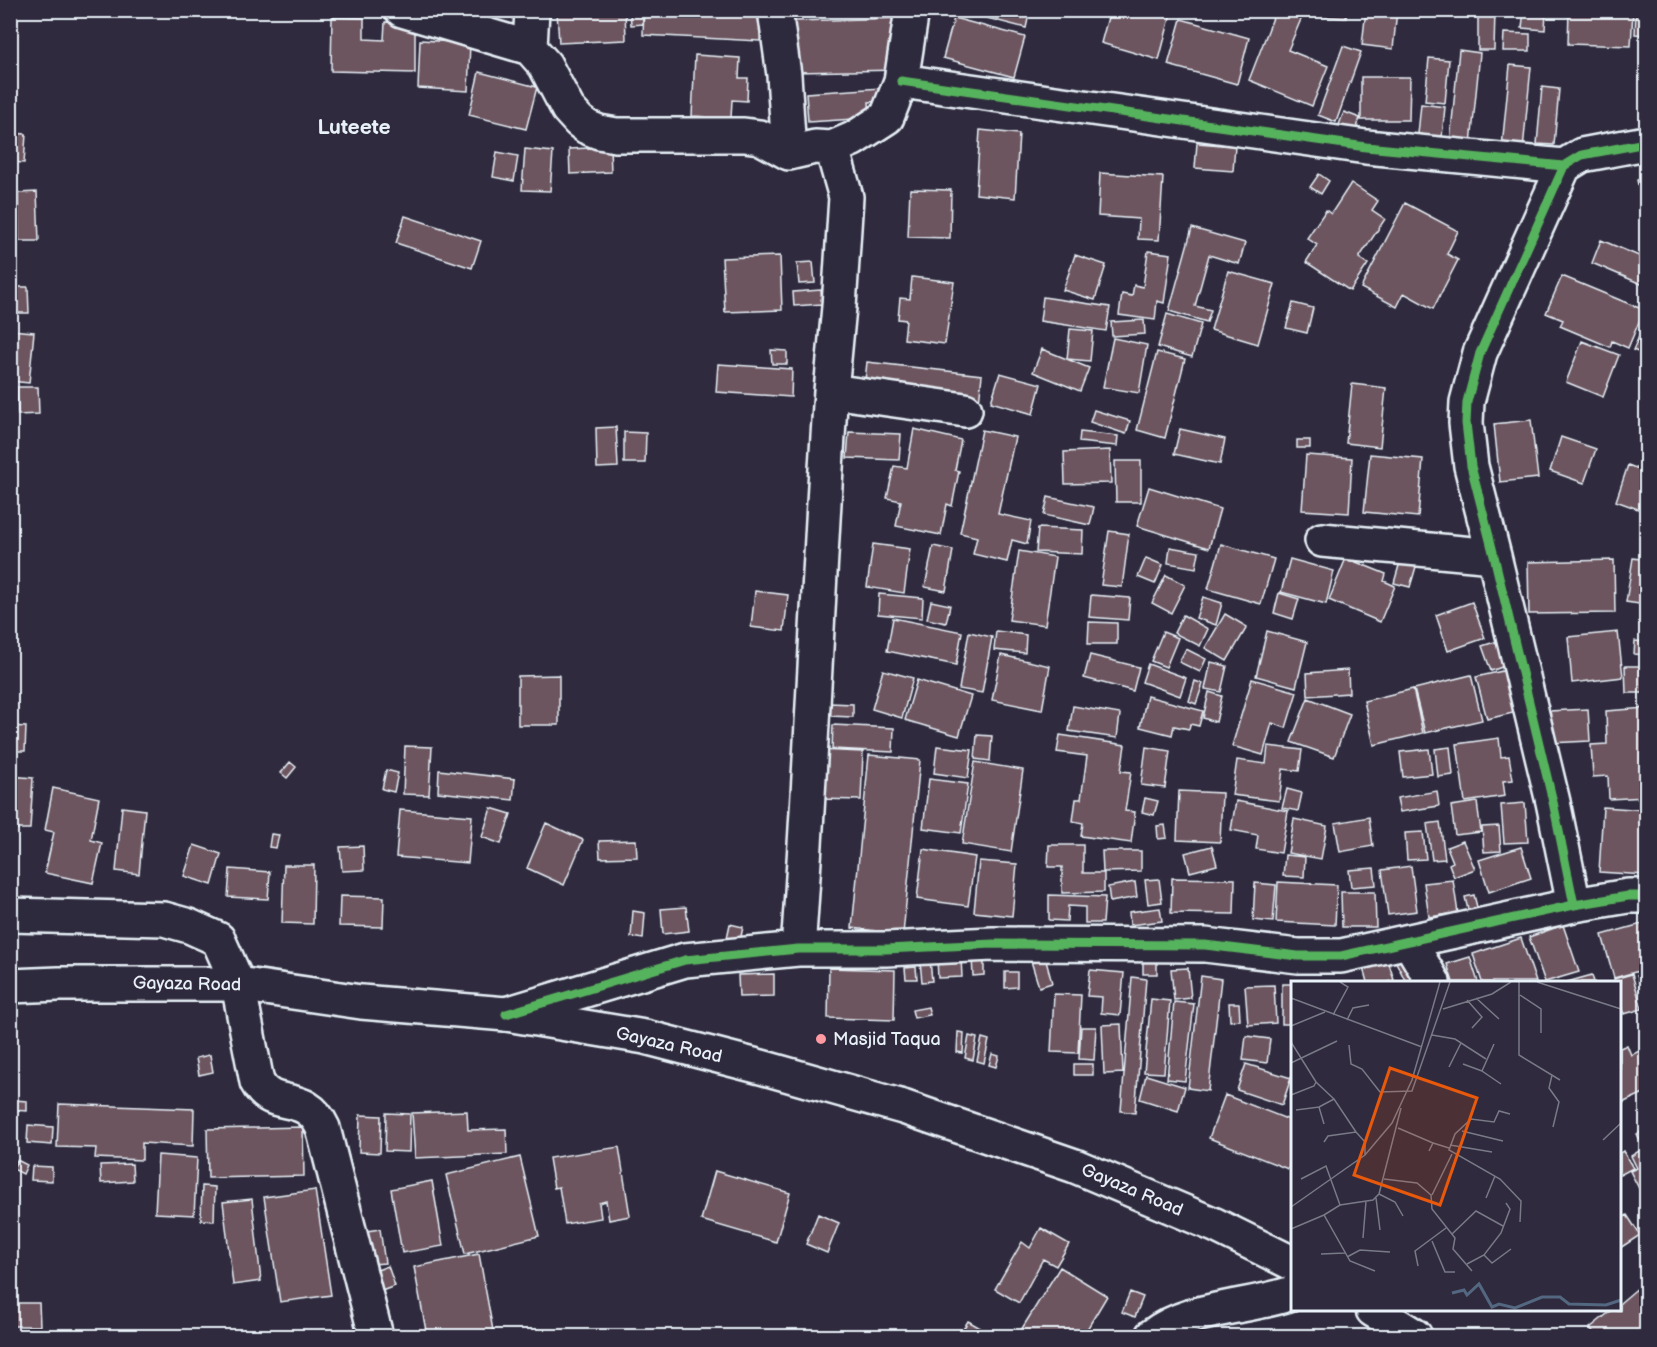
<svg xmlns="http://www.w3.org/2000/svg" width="1657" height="1347" font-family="'Balsamiq Sans',sans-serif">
  <rect width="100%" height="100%" fill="#2f2a3d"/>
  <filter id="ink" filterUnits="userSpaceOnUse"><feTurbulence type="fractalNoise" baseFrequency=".0167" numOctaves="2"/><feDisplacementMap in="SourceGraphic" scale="12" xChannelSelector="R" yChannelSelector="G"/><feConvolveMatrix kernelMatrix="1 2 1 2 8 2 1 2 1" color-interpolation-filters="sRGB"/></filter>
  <g filter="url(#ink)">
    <path fill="#6d555e" stroke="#e8f1f8" stroke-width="1.5" d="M625,10l1,30 -67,3 -2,-31z
      M630,10h12l1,14 -12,1z
      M644,10h118l-2,31 -117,-6z
      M976,10h54l-4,18 -51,-13z
      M1110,10h62l-13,50 -58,-17z
      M1276,10h9l17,7 -14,33 40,16 -16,40 -63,-26z
      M1300,10h47l-1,8 -46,-3z
      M1366,10h31l-4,39 -31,-4z
      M1478,10h17l-1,40h-16z
      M1524,10h22l-1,20 -23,-2z
      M1569,10h64l-2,36 -63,-2z
      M1636,10h10v25l-11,-1z
      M332,17l32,1v21l20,1 1,-18 30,1v50l-84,-2z
      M899,18l1,52 -104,2 -1,-51z
      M954,18l71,19 -11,40 -71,-19z
      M1181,19l68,19 -12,46 -69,-19z
      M1504,33l26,1v17h-27z
      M420,40l50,3 -2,48 -50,-3z
      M1343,46l18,6 -25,70 -18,-7z
      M1459,50l21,3 -9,91 -21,-2z
      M695,55l45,3 -1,20h9l-1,23 -15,-1 -1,18 -39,-2z
      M1429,58l20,2 -4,43 -20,-2z
      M1510,65l21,2 -8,82 -21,-2z
      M479,72l58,15 -11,42 -57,-14z
      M1361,77h49l-1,43h-48z
      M1542,87l17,2 -5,56 -17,-1z
      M882,88l1,13 -14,1 1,16 -62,4 -2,-29z
      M1421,104l24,3 -3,30 -24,-3z
      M1344,112l16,6 -5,16 -17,-7z
      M980,130l39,4 -4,64 -39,-4z
      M10,133l16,1 -2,29 -14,-1z
      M1197,143l38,3 -2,25 -38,-3z
      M610,147l1,25 -41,2 -1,-25z
      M525,149l28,3 -3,39 -28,-1z
      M497,152l21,4 -4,25 -21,-4z
      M1100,173l63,4 -4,63 -21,-1 1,-20 -41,-3z
      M1319,174l10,7 -8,13 -11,-7z
      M1646,178v43l-9,-41z
      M1351,183l27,18 -6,9 13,9 -26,39 9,6 -18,27 -44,-29 11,-17 -10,-7 19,-28 5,4z
      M910,189l41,1 -1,48 -42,-1z
      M10,192h8l-3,43h-5z
      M37,192l2,49h-20l-1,-48z
      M1405,203l53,28 -11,23 11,6 -25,49 -29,-16 -7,14 -36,-19z
      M405,216l76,25 -9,27 -76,-25z
      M1192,228l53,15 -6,21 -30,-9 -14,51 16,4 -4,12 -38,-11z
      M1601,240l45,19v27l-54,-23z
      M1148,251l23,3 -7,49 -7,-2 -2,19 -36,-5 3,-21 10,2 2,-11 9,2z
      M1075,255l31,10 -11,35 -32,-10z
      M780,256l2,54 -57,2 -3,-54z
      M813,262l2,21 -16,1 -2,-21z
      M1228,271l47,13 -17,60 -47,-14z
      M1562,276l82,34 -16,38 -16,-7 -2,6 -50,-21 3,-6 -17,-7z
      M912,277l42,5 -9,62 -41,-5 2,-19 -8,-1 2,-21 10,1z
      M10,287h18l1,26h-19z
      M821,290l1,14 -28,2 -1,-14z
      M1043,297l67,10 -4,24 -66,-10z
      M1293,303l20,5 -6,25 -21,-5z
      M1167,314l34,10 -9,33 -34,-10z
      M1144,320l1,14 -33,2 -1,-14z
      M1070,329l23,2 -3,30 -23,-2z
      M10,330l24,2 -5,51 -19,-2z
      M1641,332l5,2v12l-3,8 -10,-4z
      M1113,338l34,7 -8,48 -36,-6z
      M1582,341l37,14 -16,42 -37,-15z
      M1042,349l47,19 -9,23 -47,-19z
      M771,350l16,1v13h-15z
      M1157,352l28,7 -20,79 -28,-8z
      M867,362l115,13 -3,28 -115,-13z
      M718,364l74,5 -1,28 -75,-5z
      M1000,373l41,11 -8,30 -42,-12z
      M1352,384l34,4 -6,59 -34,-4z
      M17,387h21l1,27 -21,1z
      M1094,410l36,11 -4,13 -36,-12z
      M1531,420l7,58 -38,4 -6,-58z
      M616,427l2,40 -21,1 -1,-40z
      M914,429l47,11 -6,30 4,1 -7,35 -5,-2 -6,31 -45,-9 5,-25 -14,-3 7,-32 13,2z
      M1180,429l45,10 -5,25 -46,-10z
      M982,430l33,7 -17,77 33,7 -4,23 -15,-4 -5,22 -34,-8 4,-17 -17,-4z
      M624,432l22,1 -1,30h-21z
      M849,432l52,2 -2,26 -52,-2z
      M1080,432l38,4 -1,10 -38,-4z
      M1561,437l35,12 -12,34 -34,-12z
      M1297,440h13v8h-13z
      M1110,450l1,33 -46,1 -1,-32z
      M1639,451h7v17h-6z
      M1370,454l53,5 -5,58 -54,-5z
      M1306,455l46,3 -3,55 -47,-3z
      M1115,461h26v41h-25z
      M10,463h7l-1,21h-6z
      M1628,465l18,7v40l-30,-11z
      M1149,487l71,22 -11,39 -72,-22z
      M1048,497l46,10 -4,18 -46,-10z
      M1038,528l45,2 -1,24 -46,-2z
      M1109,531l20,3 -7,53 -21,-2z
      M873,544l37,5 -6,44 -37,-6z
      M1221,544l53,15 -13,45 -53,-15z
      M933,546l20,4 -7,41 -21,-4z
      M1170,547l29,5 -3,16 -28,-5z
      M1019,551l36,6 -10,68 -36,-5z
      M1402,555l16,5 -8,27 -16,-4z
      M1146,558l17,7 -8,19 -17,-7z
      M1346,558l40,16 -2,7 11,5 -15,36 -51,-22z
      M1633,558l13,2v45l-20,-3z
      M1290,559l44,12 -8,33 -45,-12z
      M1614,560l1,53 -86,1 -1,-52z
      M1166,575l19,10 -14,28 -19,-10z
      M755,591l33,4 -4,36 -33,-4z
      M1279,593l20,6 -6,20 -19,-6z
      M879,594l44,4 -1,20 -44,-4z
      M1091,595l39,3 -2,22 -39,-3z
      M1203,597l19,6 -6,22 -20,-7z
      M931,601l19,4 -4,18 -19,-4z
      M1472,602l13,36 -37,13 -12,-36z
      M1225,614l22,13 -20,34 -22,-13z
      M1183,615l25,14 -8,17 -26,-13z
      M893,618l69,14 -6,33 -69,-14z
      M1089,622l28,1v21h-29z
      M996,631l30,4 -1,18 -31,-3z
      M1267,631l40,11 -11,45 -40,-11z
      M969,632l23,5 -10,56 -23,-4z
      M1163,632l15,6 -12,29 -15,-6z
      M1618,632l5,45 -51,6 -4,-46z
      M1501,640l9,24 -19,7 -9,-25z
      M1635,641l11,1v13l-12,-1z
      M1186,649l20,10 -6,13 -21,-10z
      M1001,655l49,11 -8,44 -50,-10z
      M1090,655l49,12 -6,24 -49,-13z
      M1211,662l16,4 -6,26 -16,-3z
      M1148,664l38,14 -6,18 -38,-14z
      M1625,666h21v27h-20z
      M883,670l30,8 -11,40 -30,-9z
      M1348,670l1,23 -41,3 -1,-23z
      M1507,670l10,42 -30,7 -11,-42z
      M559,675v50h-41v-49z
      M1471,675l11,45 -57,13 -11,-44z
      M1252,679l45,13 -11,36 -14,-5 -9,32 -31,-9z
      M917,680l54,16 -12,40 -54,-16z
      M1195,681l8,3 -7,20 -7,-3z
      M1413,689l10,44 -49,12 -10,-44z
      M1209,692l13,4 -6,26 -13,-4z
      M1147,696l56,15 -4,15 -9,-2 -1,5 -15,-3 -2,9 -32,-8z
      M1308,698l42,16 -16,43 -43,-15z
      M829,703l24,1v13l-24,-1z
      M1073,706l47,8 -3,24 -48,-7z
      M1646,708v89l-37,2 -1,-23 -15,1 -2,-32 16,-1 -1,-33z
      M1588,709l2,32 -40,2 -1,-32z
      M833,725l61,3 -1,24 -61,-3z
      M10,726l16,1 -1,24h-15z
      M977,735l15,1 -2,25 -15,-2z
      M1060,735l65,10 -4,26 10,1 -6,39 10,1 -4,31 -50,-7 2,-13 -10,-2 3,-22h5l6,-43 -30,-4z
      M1499,738l2,19 8,-1 4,24 -10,1 2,15 -40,6 -8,-58z
      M405,746l27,1 -3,48 -26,-1z
      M937,746l35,4 -4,28 -34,-5z
      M1268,746l34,4 -3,21 -16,-2 -4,32 -47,-6 5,-35 29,4z
      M1146,747l24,4 -5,37 -24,-3z
      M1450,747l3,28 -15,2 -3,-28z
      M1429,749l3,25 -29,3 -3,-25z
      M818,750l45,2 -2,48 -45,-1z
      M869,755l51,5 -17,174 -51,-6z
      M10,756h7l-2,17 -5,-1z
      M290,762l6,5 -9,11 -6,-5z
      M975,762l48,8 -12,82 -49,-8z
      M386,770l12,3 -4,19 -12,-3z
      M439,770l76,9 -2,21 -75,-8z
      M10,776l23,2 -3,51h-15v7l-5,-1z
      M929,779l39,5 -7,49 -38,-5z
      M53,788l46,10 -8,42 11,3 -9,40 -48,-10 9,-41 -9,-2z
      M1287,789l15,4 -4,18 -16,-3z
      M1179,791l43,2 -2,49 -43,-2z
      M1437,791l2,15 -39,6 -3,-14z
      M1145,798l13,3 -4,14 -12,-3z
      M1236,801l52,10 -7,42 -25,-4 2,-14 -27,-5z
      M1477,802l4,30 -26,3 -4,-29z
      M1525,803l3,39 -24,1 -3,-38z
      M122,807l23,3 -6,64 -23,-3z
      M1603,807l43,3v65l-47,-3z
      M491,808l20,6 -10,30 -19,-7z
      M400,810l72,6 -4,47 -72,-6z
      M1369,817l4,29 -33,6 -5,-29z
      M1294,819l33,7 -6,33 -33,-6z
      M1440,822l5,37 -13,1 -5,-36z
      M546,823l37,17 -19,45 -37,-17z
      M1165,825l2,13 -9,1 -1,-13z
      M1499,826l2,25 -17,1 -2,-25z
      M1423,832l3,27 -19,1 -2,-27z
      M271,834l8,1 -3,13 -7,-1z
      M636,840l1,17 -37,1 -1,-17z
      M1463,841l12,28 -21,8 -5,-13 4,-2 -6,-15z
      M194,845l27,9 -9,31 -28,-9z
      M1049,845h34v28h21v19l-42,1v-26h-14z
      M363,846l1,24 -22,1 -2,-24z
      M1212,846l5,19 -27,7 -5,-19z
      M1521,847l10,31 -42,14 -10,-32z
      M923,849l52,8 -7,49 -51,-7z
      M1102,851h39v20l-38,1z
      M1285,855l20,2 -1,20 -21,-1z
      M979,861l38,3 -5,52 -38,-4z
      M284,865h30l-1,59 -31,-1z
      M1411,866l6,45 -29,4 -6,-45z
      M1374,868l2,17 -25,2 -2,-17z
      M230,869l40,3 -2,27 -40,-2z
      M1172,878l63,1 -1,35 -63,-1z
      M1159,879l3,23 -14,2 -3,-24z
      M1453,880l5,33 -29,4 -5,-34z
      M1135,882l2,15 -27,5 -2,-15z
      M1278,882l59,3 -2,40 -59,-3z
      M1255,883l21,2 -3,37 -20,-2z
      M1341,892h34l1,35h-34z
      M1049,895l56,2 -2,26h-18v-16l-17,-1 -1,15 -18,-1z
      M1474,895l4,16 -9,3 -4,-17z
      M340,896l44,1 -1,30 -44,-1z
      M686,907l3,24 -26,3 -2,-25z
      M1160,908l2,13 -32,4 -1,-13z
      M633,911l12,2 -2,26 -12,-2z
      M1645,923l1,6v40l-32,9 -12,-43z
      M730,924l13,3 -3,14 -13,-3z
      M1563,925l16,47 -34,10 -16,-45z
      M1521,938l15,44h-54l-9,-28z
      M1386,954l8,26 -7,2h-20l-6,-21z
      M1408,954l13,28h-15l-11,-22z
      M972,957h12v18l-11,1z
      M1045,957l7,26 -13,4 -8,-26z
      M1470,957l8,25h-25l-6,-18z
      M937,958h24l1,19 -24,1z
      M930,960l2,21 -10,1 -2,-21z
      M1143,962h14v12h-14z
      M916,967l1,12h-11l-1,-11z
      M829,968l66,2 -1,50 -66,-2z
      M1188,968l3,30 -17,2 -3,-31z
      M1090,970l34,3 -4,42 -19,-2 1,-16 -15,-1z
      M1005,972h12v15l-12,1z
      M1646,972v36l-9,-33z
      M774,974v22l-35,1 -1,-22z
      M1632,974l10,35 -18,5 -4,-16v-16h-5l-1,-3z
      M1592,975l2,7h-27z
      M1201,976l20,3 -13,112 -20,-3z
      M1132,977l14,2 -11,134 -14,-2z
      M1282,984h10v40h-10z
      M1274,985l2,38 -28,2 -3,-39z
      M1054,994l27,1 -3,58 -27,-1z
      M1151,999l19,2 -6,72 -20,-1z
      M1174,1002l20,2 -9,77 -18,-2z
      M1229,1003h10l1,17 -10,1z
      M928,1007l2,8 -16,3 -2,-8z
      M1121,1024l2,49 -19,1 -2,-49z
      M1081,1027h15l-2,33 -15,-1z
      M958,1032l6,1 -1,20 -6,-1z
      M969,1036l8,2 -4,22 -8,-2z
      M1246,1036l24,3 -3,24 -24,-3z
      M982,1038l7,2 -5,23 -7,-2z
      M1627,1045l4,10 15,-7v44l-26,12v-56z
      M992,1054l7,2 -3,11 -7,-2z
      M210,1055l3,17 -14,3 -3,-17z
      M1074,1064h19v11h-19z
      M1246,1064l45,14 -9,27 -45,-15z
      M1146,1075l39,12 -7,24 -38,-12z
      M1225,1095l67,26v37l-4,11 -79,-31z
      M14,1100l13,1v10l-14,-1z
      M59,1104l135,5 -1,37 -51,-3v17l-47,-2 1,-10 -39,-1z
      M467,1111l1,19 38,-1 1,25 -92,4 -3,-45z
      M386,1113l24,1 -1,38 -24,-1z
      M360,1115l21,1 -1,37 -21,-1z
      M28,1125l25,2 -1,18 -25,-2z
      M303,1127l1,49 -96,2 -1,-49z
      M1646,1129v73l-16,-31 7,-3 -6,-12 13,-8 -7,-14z
      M619,1147l11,69 -21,4 -3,-19 -7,2 2,15 -36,6 -6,-37 -5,1 -5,-30z
      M1623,1151l10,17 -13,7v-22z
      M158,1155l39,3 -3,57 -39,-2z
      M520,1157l19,79 -74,18 -19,-79z
      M17,1160l10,5 -4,9 -10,-5z
      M132,1164l1,17 -32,2 -1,-18z
      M32,1166l20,1v14l-21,-1z
      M715,1171l75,22 -14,49 -75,-22z
      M432,1181l11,65 -41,7 -11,-64z
      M202,1186l13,1 -1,34 -13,-1z
      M315,1190l16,105 -51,7 -16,-105z
      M252,1199l9,82 -28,4 -10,-83z
      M818,1214l21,9 -12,30 -21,-9z
      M1627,1215l13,20 -20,13v-28z
      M1041,1228l28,16 -13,22 -13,-7 -24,44 -24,-14 27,-47 8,6z
      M380,1229l5,34 -13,1 -5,-33z
      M479,1254l15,82h-67l-13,-69z
      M388,1266l7,20 -16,6 -7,-20z
      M1060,1267l47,29 -24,40h-63l-2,-1z
      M1646,1281v55h-49l-7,-8 22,-18h8v-7z
      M1130,1292l13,5 -8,20 -13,-5z
      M10,1303h29l1,23h-30z
      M968,1321l16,9 -4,6h-21z"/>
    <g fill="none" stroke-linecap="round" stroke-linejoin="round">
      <g stroke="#e8f1f8" stroke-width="38">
        <path id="minor" d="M402,10l128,38 15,17 23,44 11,12 8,6 12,5 17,3h128l16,2 29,16 26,-6 17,1 21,-9 34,-22 14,-36 11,-71
          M775,10l9,65 5,78
          M530,48l2,-38
          M901,81l465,66 198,19
          M832,148l14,49 -7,110 -8,84 134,19
          M1322,540l172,16
          M1574,905l-21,-103 -59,-246 -23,-90 -5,-43 1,-21 13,-49 84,-187 18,-11 64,-12
          M10,915l154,4 25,7 29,13 20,45 19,98c16,31 48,6 66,46l53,208
          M1409,941l24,41
          M798,949c14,-186 20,-372 33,-558
          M506,1014l179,-54 113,-11h88l107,-5 212,1 93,11h43l233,-51 54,-9h18
          M1152,1336c38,-30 94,-27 140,-43"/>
      </g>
      <g stroke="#e8f1f8" stroke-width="38">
        <path id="primary" d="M10,986l49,-2h179l123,18 145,12 139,23 116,30 142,40 172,59 140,59 77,38
          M1373,1310l42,26"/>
      </g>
      <use href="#minor" stroke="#2f2a3d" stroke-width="33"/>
      <use href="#primary" stroke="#2f2a3d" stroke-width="33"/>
      <g stroke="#2f2a3d" stroke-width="13">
        <path id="cycleway" d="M901,81l465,66 198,19
          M1574,905l-21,-103 -59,-246 -23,-90 -5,-43 1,-21 13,-49 84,-187 18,-11 64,-12
          M506,1014l179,-54 113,-11h88l107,-5 212,1 93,11h43l233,-51 54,-9h18"/>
      </g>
      <use href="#cycleway" stroke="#56b35d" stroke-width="9"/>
    </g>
  </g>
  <circle fill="#ff9aa2" stroke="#2f2a3d" stroke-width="2" cx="821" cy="1039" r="6"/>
  <g text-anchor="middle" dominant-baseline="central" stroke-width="5" stroke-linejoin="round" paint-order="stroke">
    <g font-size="18" fill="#e8f1f8" stroke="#2f2a3d">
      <text transform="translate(187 984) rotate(1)">Gayaza Road</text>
      <text transform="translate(669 1045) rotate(13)">Gayaza Road</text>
      <text transform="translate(1132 1190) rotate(23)">Gayaza Road</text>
    </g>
    <g font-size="18" fill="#e8f1f8" stroke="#2f2a3d" text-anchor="start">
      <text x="833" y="1039">Masjid Taqua</text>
    </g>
    <g font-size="21" font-weight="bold" fill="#e8f1f8" stroke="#2f2a3d">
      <text x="354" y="127">Luteete</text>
    </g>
  </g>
  <g transform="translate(1291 981)">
    <rect width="330" height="330" fill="#2f2a3d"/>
    <path fill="none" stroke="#546780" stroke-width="3" d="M161,312l12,-3 3,5 12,-11 13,23 7,-3 16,4 27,-11h18l9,7 37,1 15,-5"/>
    <path fill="none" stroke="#797a88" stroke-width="1.5" d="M228,1v73l41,25M246,1l84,27M229,14l21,14v24M0,17l131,49M185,17l23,21M176,19l15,17 -10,11M152,28l49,-15 19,-12M42,34l15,-28 -8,-5M56,39l6,-12 16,-3M0,45l34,-14M141,54l23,4 31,20M0,61l25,40 18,17M203,63l-12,27 19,13M58,64l2,19 11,5 18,23 32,-1 38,-109M0,82l46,-22M172,83l19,7M158,86l12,-24M261,94l-3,13 10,14 -6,25M0,114l23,-9 2,-4M28,126l15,-8 22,33M5,129l23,-3 5,17M219,133l-11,-3 -5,11 -23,-3 -16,15 -6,16 51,29 21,22 -1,21M107,147l35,15M171,150l41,10M312,159l18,-17M33,161l4,-6 28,-4 9,10v13M159,164l42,7M138,170l4,-8 16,5M10,198l25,-13 14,39M93,198l33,4 14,12 1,14 23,29 -2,11 19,22M88,213l22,-86M141,214l20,-41M85,217l4,32M195,217l9,-22M0,226l74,-52 27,-32 20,-43 28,-98M33,234l16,-10 33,-5 6,-6 16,8 8,14M0,248l33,-14 26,46 25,10M161,253l24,-23 27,15M72,257l3,-37M141,260l13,31h10M30,273l24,-1M193,274l8,8 19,-14M56,276l13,-7 30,2M176,283l17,-9 17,-22 9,-24 -4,-6M127,285l-3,-15 31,-23"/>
    <path fill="#e8590c" fill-opacity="0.15" stroke="#e8590c" stroke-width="3" d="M99,87l87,30 -37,107 -86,-30z"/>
    <rect width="330" height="330" fill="none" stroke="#e8f1f8" stroke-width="3"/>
  </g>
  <rect width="1657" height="1347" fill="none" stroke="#2f2a3d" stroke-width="36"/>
  <rect x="18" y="18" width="1621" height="1311" fill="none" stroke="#e8f1f8" stroke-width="2" filter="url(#ink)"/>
</svg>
